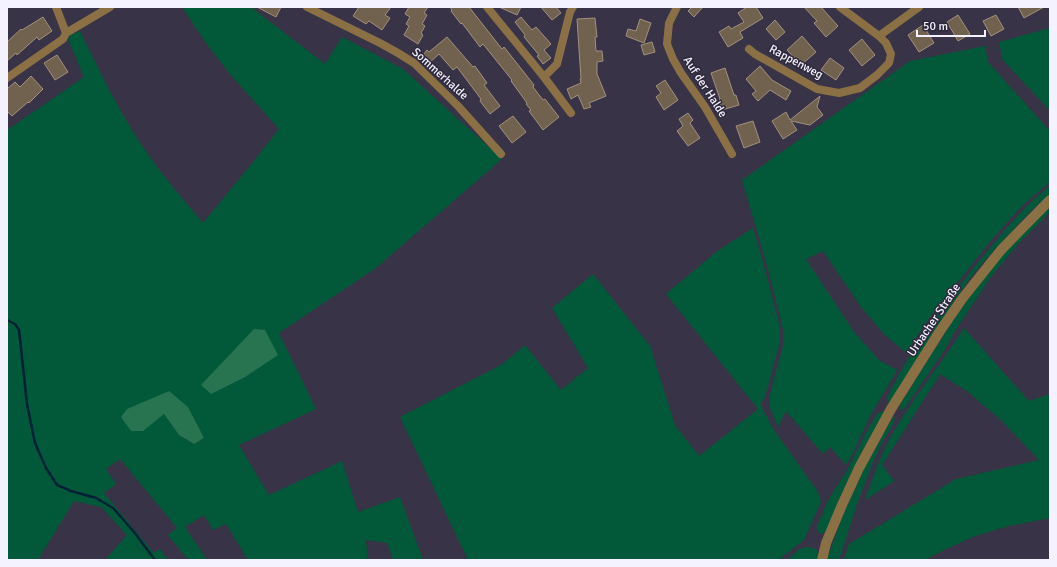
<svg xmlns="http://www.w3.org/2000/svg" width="1057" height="567" font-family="Signika,sans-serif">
  <rect width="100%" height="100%" fill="#383346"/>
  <path fill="#025939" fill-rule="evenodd" d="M182,7h69l74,57 17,-27 61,32 99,90 -126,109 -97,65 37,76 -77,36 30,50 73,-34 16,51 42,-15 23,63h-30l-6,-17 -21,-3 2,20h-120l-22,-36 -13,6 -9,-15 -19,12 22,33h-19l-20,-25 9,-7 -57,-69 -14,10 10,15 -12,9 50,60 6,-4 8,11h-63l22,-25 -26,-28 -27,-6 -36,59h-31v-430l77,-53 -16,-38 2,-4 10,-4c21,43 42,87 70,126 16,23 35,44 53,66l46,-56 30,-38 -50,-56 -23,-30zM164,414l40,24 -10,6 -15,-9z
    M1050,28v83l-48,-52 -3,-17z
    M985,46l3,16 62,69v51l-18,15 -14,13 -31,35 -60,76 -21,32 -22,-19 -23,-27 -38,-56 -17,8 48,73 25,28 18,10 -27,46 -16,35 -8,14 -16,-18 -7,7 -37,-43 -8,16 -8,-19v-13l13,-50 1,-12 -16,-64 -26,-89 168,-119z
    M1050,186v8l-19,17 -37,39 -23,27 -16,23 -65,103 -3,-1v-5c10,-19 20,-38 32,-56 20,-30 43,-59 66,-87 20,-24 40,-49 65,-68z
    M1050,206v6l-31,31 -29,35 -37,56 -7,14 -42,61h-4l-1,-3 60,-95 42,-55z
    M753,228l12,41 14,55 1,17 -15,56 -3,5v6l12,22 44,62 3,10 -17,38 -12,9 -13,11h-311l-68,-143 101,-52 24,-20 36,45 27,-22 -36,-60 41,-34 57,72 25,79 24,31 59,-47 -92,-115 50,-42z
    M964,328l65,73 21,-7v124l-41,8 -34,10 -33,15 -17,9h-81l5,-16 107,-65 83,-19 -38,-40 -33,-28 -28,-18 -58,91 12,16 -29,19c8,-22 15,-44 27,-65 21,-37 49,-71 72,-107z
    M882,411l2,2 -22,39 -18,36 -18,43 -5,3 -4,-4v-4l13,-29 16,-25 23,-45 8,-13z
    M893,417h2l-2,8 -11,18 -9,19 -16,42 -18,56h-12l4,-12 15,-41 19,-41z
    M805,547c9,1 16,1 13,13h-31l11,-10z"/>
  <path fill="#287451" d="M254,329l11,1 13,25 -33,22 -34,17 -10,-9z
    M169,391l19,16 16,31 -10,6 -15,-9 -15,-21 -21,17h-12l-10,-14 6,-8z"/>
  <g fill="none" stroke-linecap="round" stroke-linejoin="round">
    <path stroke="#002035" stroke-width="2.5" d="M7,320l8,4 4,6 8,74 8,39 11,25 11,17 14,6 25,7 17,10 21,24 21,28"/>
  </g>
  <path fill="#71614f" stroke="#a3917e" d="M257,7h24l-5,10z
    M359,7h32l-6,8 5,3 -8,12 -13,-9 -3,3 -13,-8z
    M409,7h19l-4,6 3,2 -5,9 3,2 -4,7 2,2 -5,9 -14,-9 5,-9 -3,-2 4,-7 -5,-3z
    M450,7h19l33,42 2,-2 19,24 11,14 -1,2 10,13 2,-1 14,18 -16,13 -14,-19 2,-1 -5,-6 1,-1 -16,-22 1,-1 -29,-36 -3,3 -18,-24 -1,1 -10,-13 1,-1z
    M499,7h22l-4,8z
    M541,7h15l5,6 -9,7z
    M692,7h11l-9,10 -6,-6z
    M747,7h9l7,11 -23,14 3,6 -15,9 -9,-15 10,-6 2,3 13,-7 -6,-9z
    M804,7h17l17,19 -12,11 -12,-14 3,-2z
    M1018,7h26l-20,11z
    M958,15l12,19 -12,7 -11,-19z
    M996,15l8,14 -13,7 -8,-15z
    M43,17l9,14 -13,9 -2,-3 -20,18 -1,-2 -9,8v-19l14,-13 1,1z
    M521,17l11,13 4,-3 15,17 -7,6 7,8 -8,6 -6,-8 2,-1 -15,-18 1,-2 -10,-13z
    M595,18l2,19h-2l1,14h6l1,10 -6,1v12l9,22 -17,7 2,4 -7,2 -6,-14 -7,4 -4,-10 14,-6 -1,-4h1l-4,-60z
    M640,19l11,4 -7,20 -18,-7 2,-7 8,2z
    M775,20l10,12 -9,8 -10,-11z
    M923,25l11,18 -15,9 -11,-17z
    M802,36l14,16 -15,13 -14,-15z
    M447,37l26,30 2,-1 12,17 -3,2 16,21 -10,8 -10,-13 1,-2 -24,-32 -4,3 -14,-16 -12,11 -7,-6 7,-9 2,2z
    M862,39l13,16 -13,11 -13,-16z
    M652,42l3,10 -11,3 -3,-10z
    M57,55l11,17 -13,8 -11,-17z
    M830,58l14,10 -8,12 -15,-10z
    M760,66l12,14 19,11 -5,9 -16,-10 -12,11 -6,-7 4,-3 -10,-12z
    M725,68l9,27h2l3,10 -17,5 -3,-10 1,-1 -9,-26z
    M31,76l12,13 -14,14 -1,-1 -16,14 -5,-5v-22l8,-7 5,5z
    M665,80l13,20 -14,10 -8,-13 5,-4 -5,-7z
    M820,96l-3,11 6,8 -13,10 -19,-4 6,9 -14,9 -11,-18 14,-9 4,8z
    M688,113l5,7 -3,3 10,15 -12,8 -11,-15 6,-5 -4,-7z
    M513,116l13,16 -14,11 -13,-17z
    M753,121l7,21 -16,6 -8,-22z"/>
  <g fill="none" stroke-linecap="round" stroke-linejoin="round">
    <path stroke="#8a7044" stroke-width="8" d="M56,7l10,26
      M307,7l73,36 18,10 16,10 44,43 43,48
      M487,7l57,70 27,36
      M677,7l-8,16 -2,21 6,15 8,14 24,34 27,47
      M840,7l39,29 40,-29
      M749,49l6,5 62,35 22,4 21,-5 17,-13 12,-12 2,-9 -5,-11 -7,-7
      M544,77l13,-13 13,-52 3,-5
      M7,78l56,-39 3,-6 44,-26"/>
    <path stroke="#8a7044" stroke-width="10" d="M822,560l4,-17 16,-38 17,-37 32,-59 49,-78 22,-32 39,-49 49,-50"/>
  </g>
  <g text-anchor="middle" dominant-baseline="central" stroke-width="3" stroke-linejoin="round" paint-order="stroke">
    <g font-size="12" fill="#f5f2ff" stroke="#2e293b">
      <text transform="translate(796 62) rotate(28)">Rappenweg</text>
      <text transform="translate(440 74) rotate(42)">Sommerhalde</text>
      <text transform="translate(705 87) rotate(57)">Auf der Halde</text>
      <text transform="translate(934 320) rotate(-56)">Urbacher Straße</text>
    </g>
  </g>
  <rect width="1057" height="567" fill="none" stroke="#f5f2ff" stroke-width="16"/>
  <path d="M917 30v6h68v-6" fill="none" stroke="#f5f2ff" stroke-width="2"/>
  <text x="923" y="30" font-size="12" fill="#f5f2ff" stroke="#2e293b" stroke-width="3" paint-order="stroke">50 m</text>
</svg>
